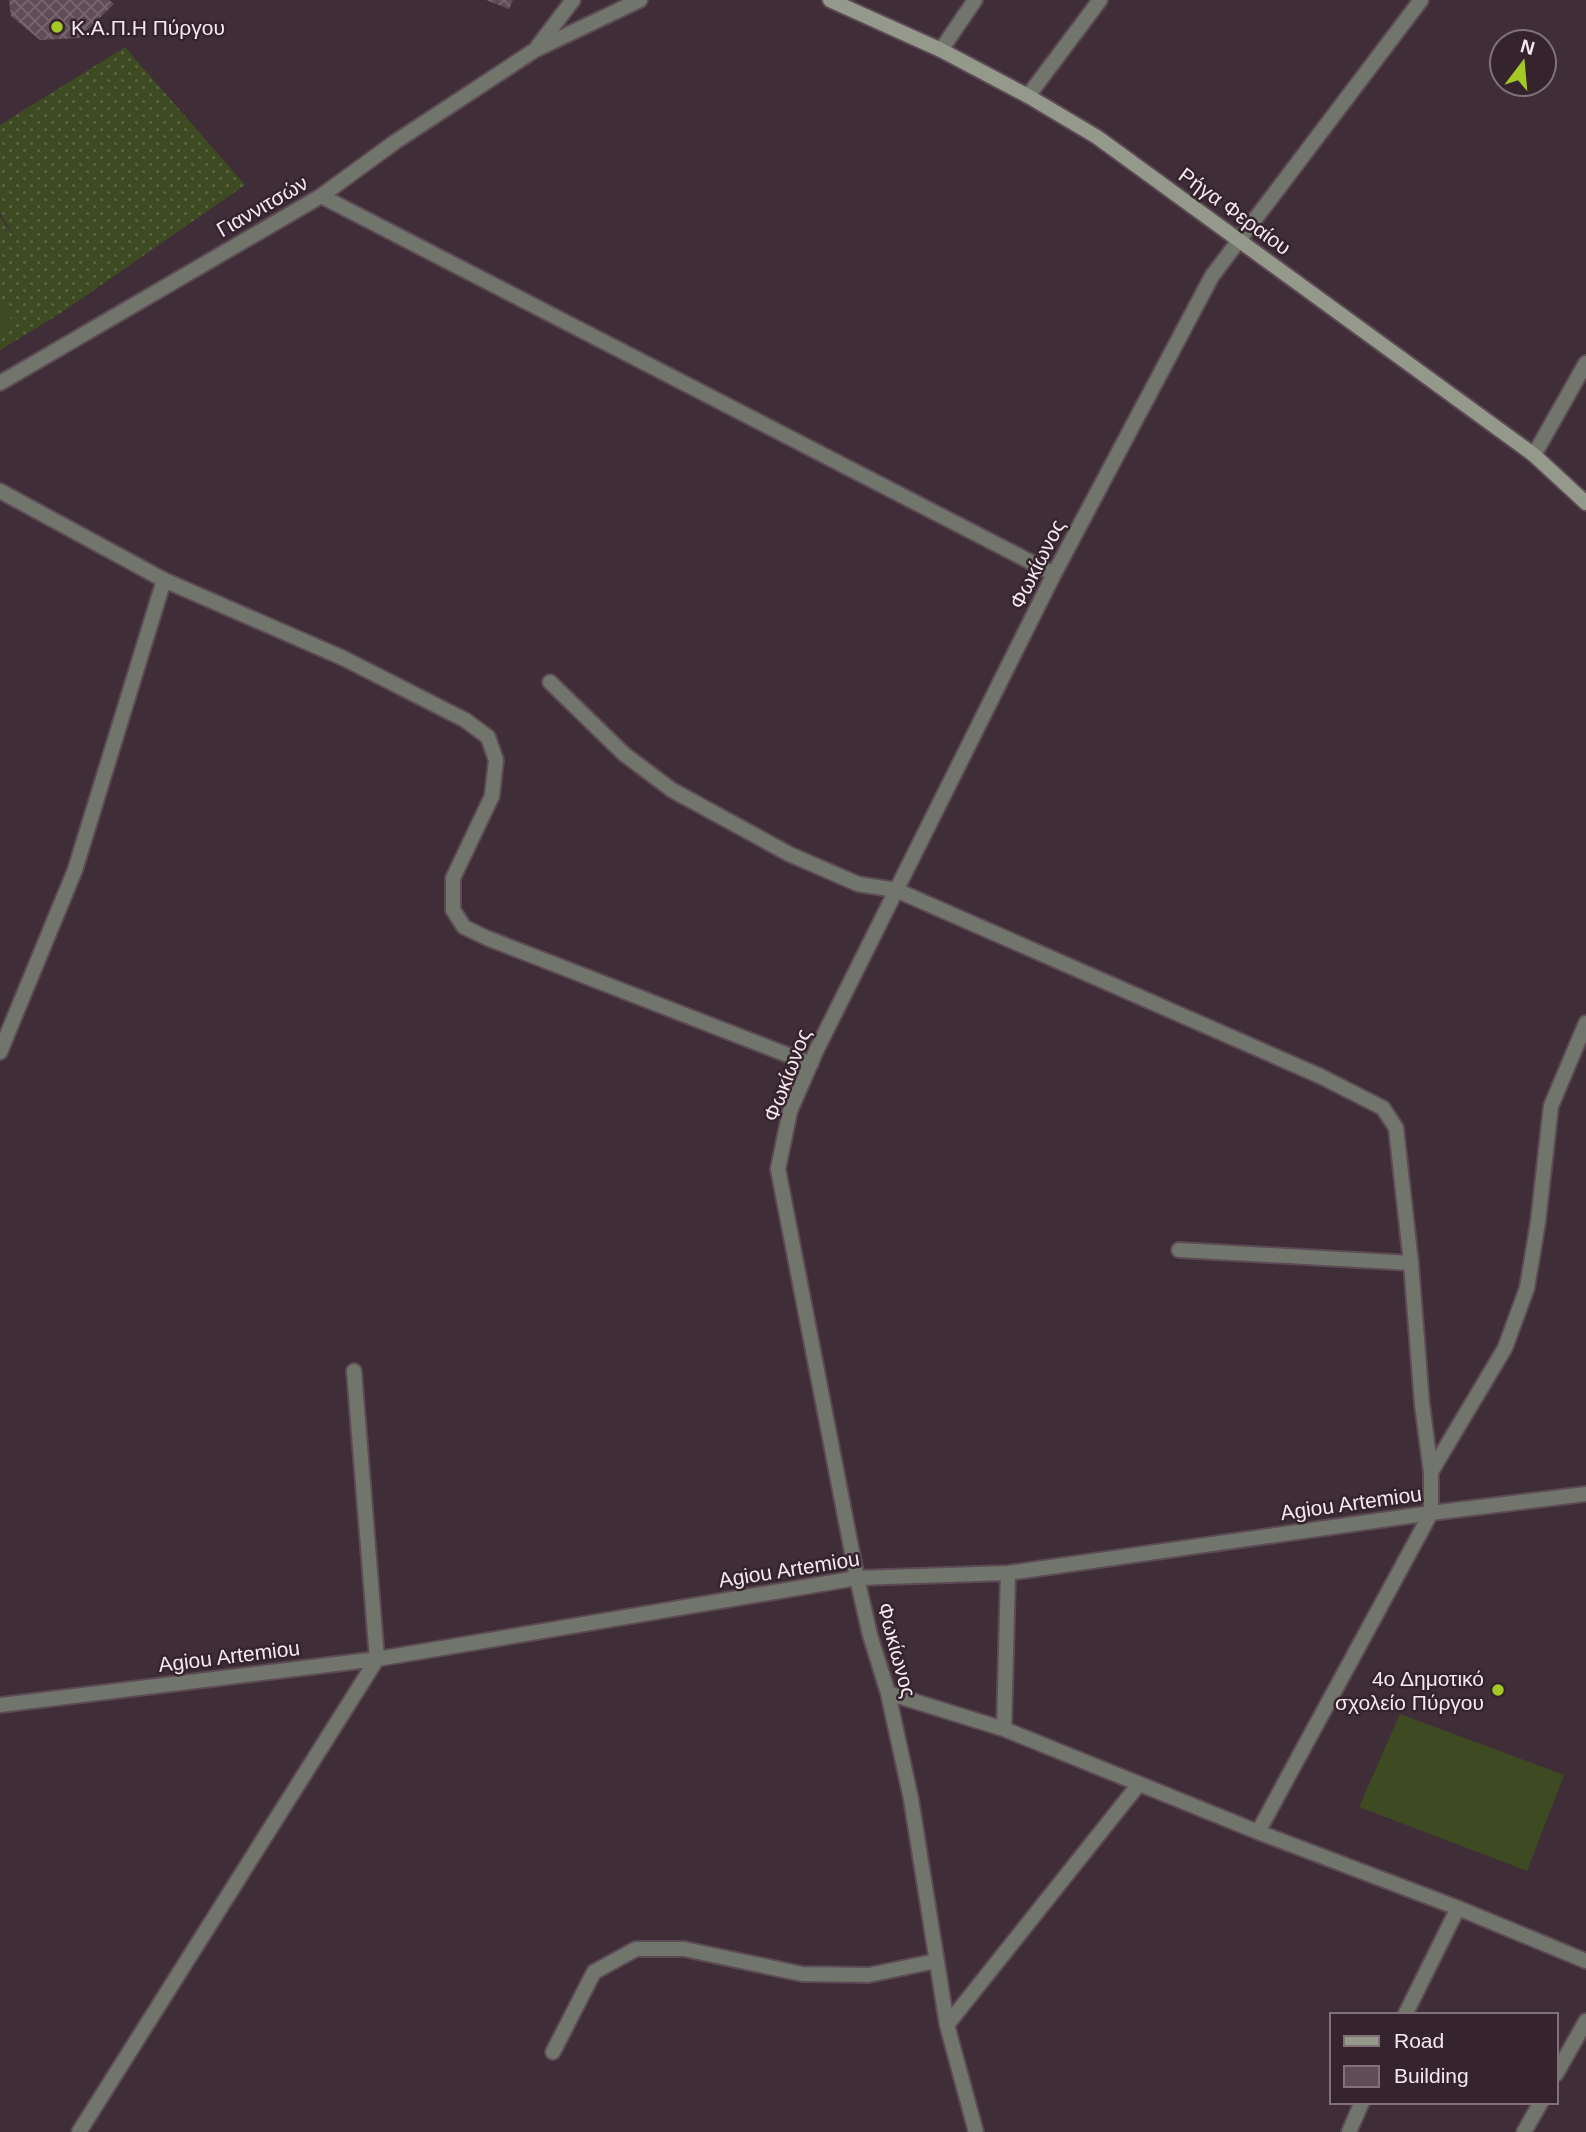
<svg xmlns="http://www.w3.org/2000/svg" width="1586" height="2132" font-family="Arial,sans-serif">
  <defs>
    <pattern id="grass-dots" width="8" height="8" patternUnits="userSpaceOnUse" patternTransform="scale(1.75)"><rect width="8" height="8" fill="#3e4a21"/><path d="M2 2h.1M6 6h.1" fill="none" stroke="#5a6442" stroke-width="1.8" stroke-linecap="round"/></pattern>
    <pattern id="building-cross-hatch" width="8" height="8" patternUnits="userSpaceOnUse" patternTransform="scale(1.75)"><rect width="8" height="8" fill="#5f4c57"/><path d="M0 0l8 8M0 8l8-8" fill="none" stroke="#77666f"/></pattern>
  </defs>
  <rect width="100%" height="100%" fill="#3f2d38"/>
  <path fill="url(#grass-dots)" d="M125,47l120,138 -184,128 -61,37v-134l18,27 -18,-30v-88z"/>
  <path fill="#3e4a21" d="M0,301l13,21 -13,9z
    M1400,1714l164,61 -37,96 -168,-64z"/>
  <path fill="url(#building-cross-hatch)" d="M9,0h100l5,4 -35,34 -39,2 -29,-24z
    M486,0h27l-4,9z"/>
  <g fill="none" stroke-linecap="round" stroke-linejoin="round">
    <g stroke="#5c4b55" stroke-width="18">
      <path id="lane" d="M1534,455l52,-92
        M550,682l74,72 48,36 117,64 69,30 38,6
        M1179,1250l232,13
        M354,1371l23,288
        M553,2052l41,-80 42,-23h48l118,25 67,1 67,-14"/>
    </g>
    <g stroke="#5c4b55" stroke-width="18">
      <path id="street" d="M538,46l35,-46
        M941,50l34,-50
        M1028,96l72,-96
        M321,196l733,378
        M0,383l321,-187 74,-54 140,-92 105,-50
        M0,491l164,89 179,78 122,62 23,17 8,23 -4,36 -39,82v32l11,17 23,11 324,126
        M896,890l424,186 63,32 13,20 15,135 11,141 9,68
        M0,1052l75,-182 89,-290
        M888,1693l116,36 254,103 200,76 128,53
        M0,1705l377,-46 480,-81 151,-5 423,-60 155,-19
        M1004,1729l4,-156
        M1258,1832l173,-319v-41l74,-124 22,-60 11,-66 13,-116 35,-83
        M1405,2015l53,-107
        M947,2025l192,-241
        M1556,2074l30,-53
        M79,2132l298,-473
        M976,2132l-29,-107 -36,-226 -23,-106 -18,-58 -13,-57 -79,-409 12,-58 27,-62 237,-475 158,-298 209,-276
        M1349,2132l13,-30
        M1524,2132l17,-30"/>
    </g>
    <g stroke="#5c4b55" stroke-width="18">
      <path id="secondary" d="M830,0l111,50 87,46 69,41 437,318 52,48"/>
    </g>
    <use href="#lane" stroke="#72756c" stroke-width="14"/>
    <use href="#street" stroke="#72756c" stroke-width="14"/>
    <use href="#secondary" stroke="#95998b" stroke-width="14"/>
  </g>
  <g fill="#a4c824" stroke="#35242d" stroke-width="2.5">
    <circle cx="57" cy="27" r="7"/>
    <circle cx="1498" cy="1690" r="7"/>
  </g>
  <g text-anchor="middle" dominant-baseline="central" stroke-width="5" stroke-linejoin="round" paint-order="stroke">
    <g font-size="21" fill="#f4e8ee" stroke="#35242d" text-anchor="start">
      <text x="71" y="27">Κ.Α.Π.Η Πύργου</text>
      <text x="1484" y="1678" text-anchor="end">4ο Δημοτικό<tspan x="1484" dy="24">σχολείο Πύργου</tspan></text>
    </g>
    <g font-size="21" fill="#f4e8ee" stroke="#35242d">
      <text transform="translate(262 206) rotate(-30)">Γιαννιτσών</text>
      <text transform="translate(1235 211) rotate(36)">Ρήγα Φεραίου</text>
      <text transform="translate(1037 564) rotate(-63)">Φωκίωνος</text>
      <text transform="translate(787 1075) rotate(-69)">Φωκίωνος</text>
      <text transform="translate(1351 1503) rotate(-8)">Agiou Artemiou</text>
      <text transform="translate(789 1569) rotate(-9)">Agiou Artemiou</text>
      <text transform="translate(897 1650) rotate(75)">Φωκίωνος</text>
      <text transform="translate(229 1656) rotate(-7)">Agiou Artemiou</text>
    </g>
  </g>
  <rect x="1330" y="2013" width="228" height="91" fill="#35242d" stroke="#81727a" stroke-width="2"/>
  <rect x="1344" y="2036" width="35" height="10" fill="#95998b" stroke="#81727a" stroke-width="2"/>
  <text x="1394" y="2048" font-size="21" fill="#f4e8ee">Road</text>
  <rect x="1344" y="2066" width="35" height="21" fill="#5f4c57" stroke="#81727a" stroke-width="2"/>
  <text x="1394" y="2083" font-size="21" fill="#f4e8ee">Building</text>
  <g transform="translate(1523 63) rotate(16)"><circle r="33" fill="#35242d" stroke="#81727a" stroke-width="2"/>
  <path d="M0-5L12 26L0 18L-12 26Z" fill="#a4c824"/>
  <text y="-10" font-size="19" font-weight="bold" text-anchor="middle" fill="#f4e8ee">N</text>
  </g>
</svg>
